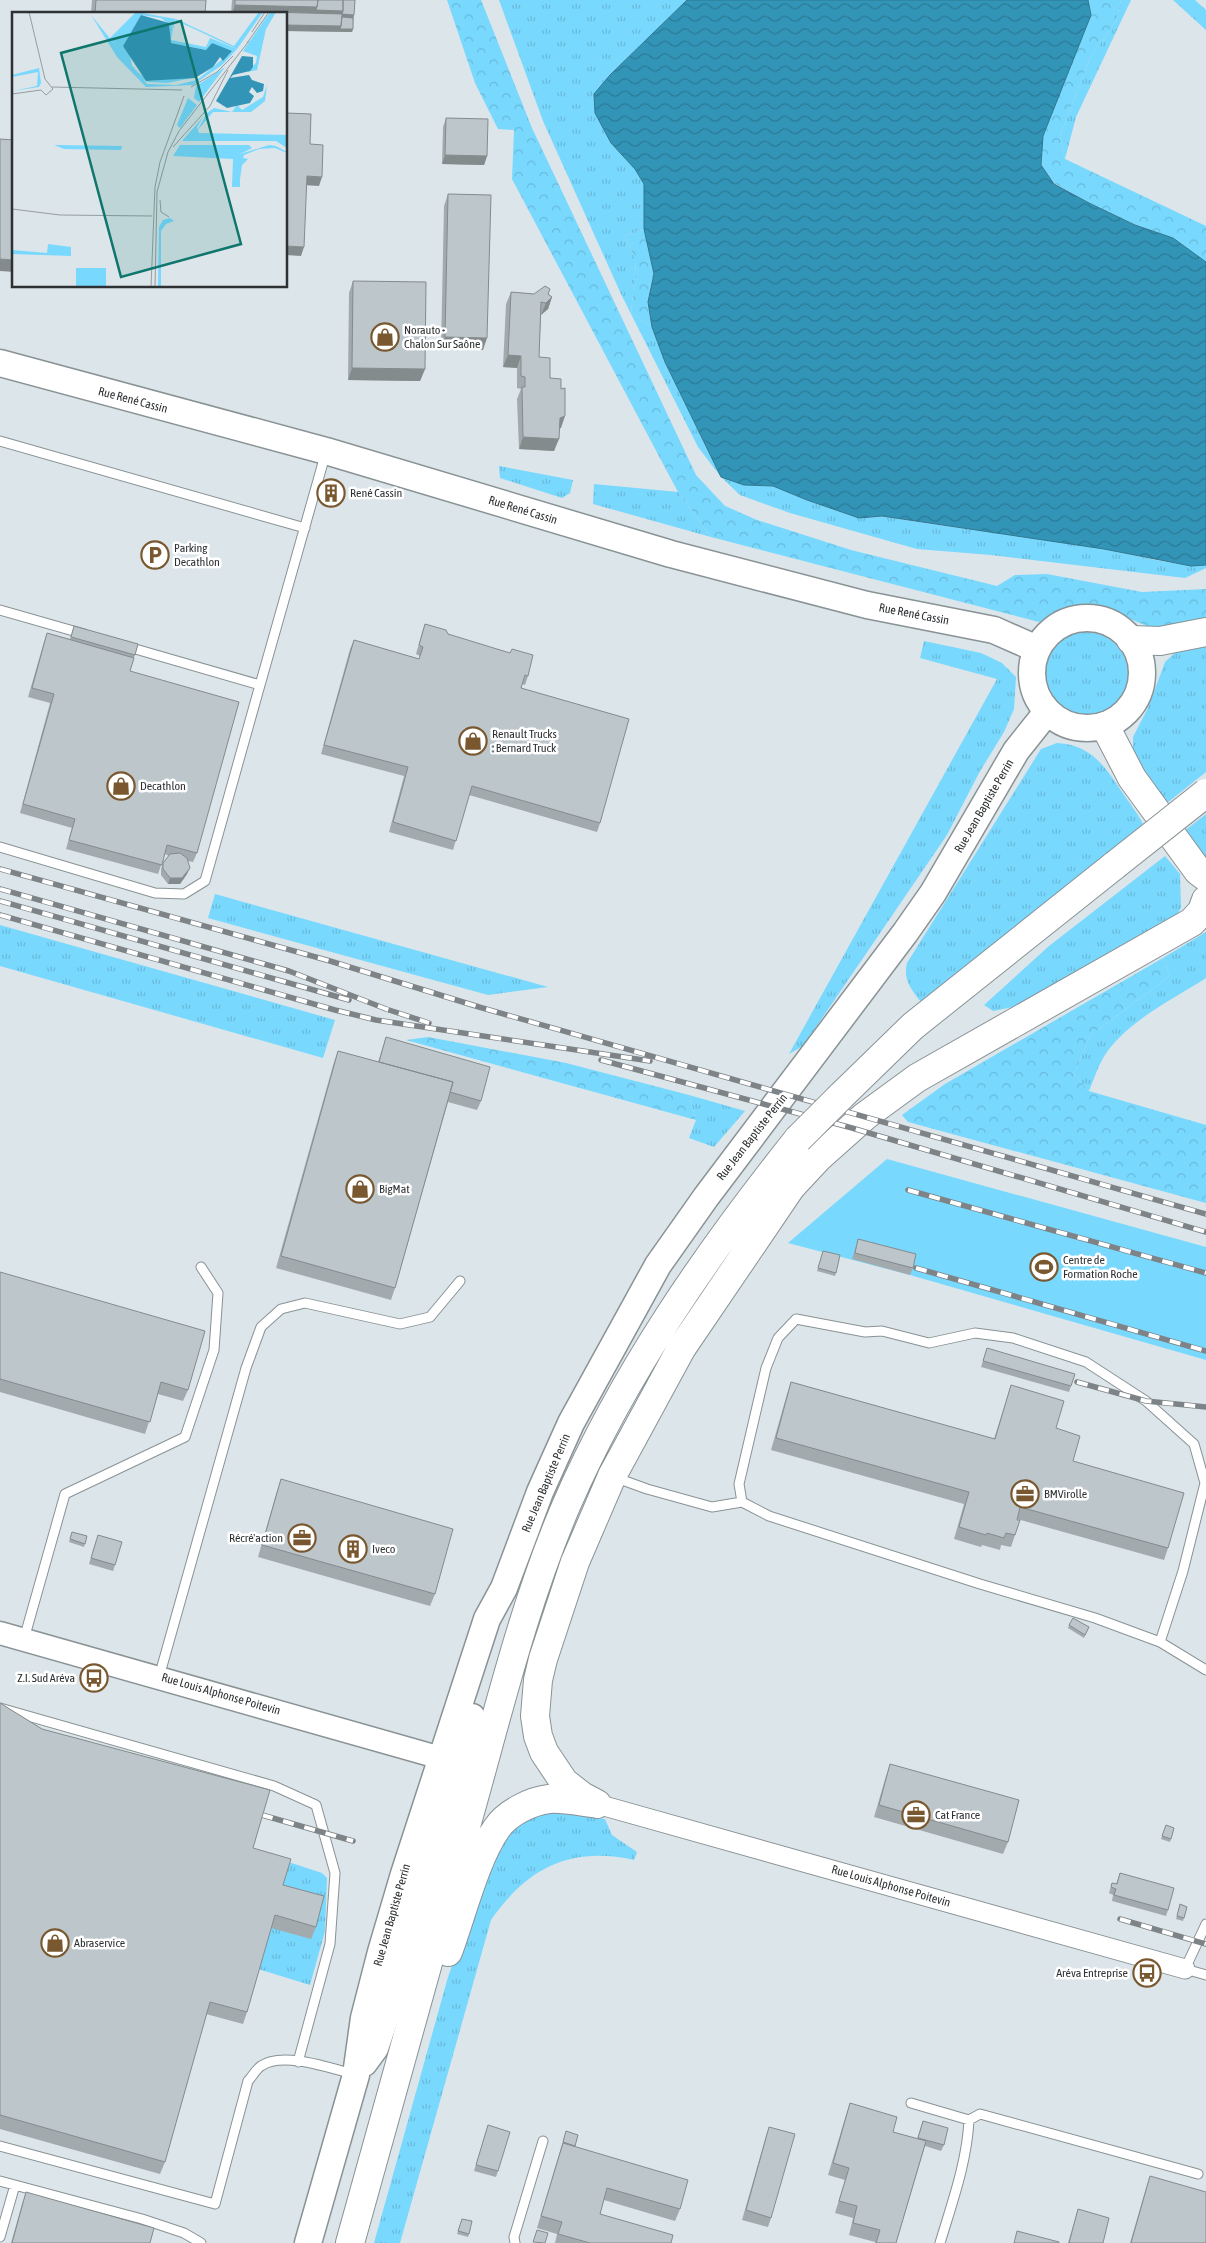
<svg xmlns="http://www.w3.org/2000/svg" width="1206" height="2243" font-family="'Asap Condensed',sans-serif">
  <defs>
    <pattern id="grass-tufts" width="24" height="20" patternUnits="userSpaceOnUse" patternTransform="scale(1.25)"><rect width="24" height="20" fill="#78d8fe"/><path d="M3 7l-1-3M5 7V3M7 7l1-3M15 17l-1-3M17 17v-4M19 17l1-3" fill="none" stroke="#68bada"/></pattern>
    <pattern id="forest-crowns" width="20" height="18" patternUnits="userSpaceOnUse" patternTransform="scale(1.25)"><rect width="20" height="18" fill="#78d8fe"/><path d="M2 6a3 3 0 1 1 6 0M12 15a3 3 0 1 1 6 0" fill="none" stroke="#68bada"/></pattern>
    <pattern id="water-waves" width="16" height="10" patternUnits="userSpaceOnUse" patternTransform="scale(1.25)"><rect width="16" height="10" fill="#3295b8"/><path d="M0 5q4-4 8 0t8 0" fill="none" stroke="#2b7a96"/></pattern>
  </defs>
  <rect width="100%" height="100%" fill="#dce5e9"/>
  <path fill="url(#grass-tufts)" d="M499,0h188l-77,75 -15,19v19l16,30 24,26 9,15v45l-19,7 11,26 -5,51 21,14 13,35 44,91 35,32 29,1 34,14 52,18 23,-2c73,12 146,21 219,32 32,6 74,19 105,17v3l-21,10 -194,-23 -74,-6 -127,-36 -50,-18 -19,-18 -23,-30 -77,-153 -78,-173z
    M1121,0h10l-55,117 -11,42 -5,-23 30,-78 26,-37z
    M1173,0h22l11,10v20z
    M499,466l74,14 -3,13 -8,5 -62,-20z
    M594,484l84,8 33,45 -118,-33z
    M1044 674a42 42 0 1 1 84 0a42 42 0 1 1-84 0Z
    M924,641l57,12 21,10 14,14 -2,32 -10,23 -25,41 -32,62 -144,211 -14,8 208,-375 -77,-21z
    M1206,645v127l-39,31 -34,-50v-16l15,-29 17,-46 12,-11z
    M1057,743c34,2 47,22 65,49 8,12 17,23 23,36l-224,174c-10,-13 -18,-22 -14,-39l134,-214z
    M1206,814v46l-23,-28z
    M1165,856l15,18 1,34 -8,13 -155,85 -25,5 -9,-6 65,-59z
    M215,894l333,93 -60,8 -280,-77z
    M0,925l335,95 -12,38 -323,-92z
    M1206,932v46c-34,22 -75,41 -99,74 -8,11 -13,27 -18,39l-15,-17 16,-38 80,-60 -7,-18z
    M689,1095l56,16 -31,36 -25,-9 7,-18z
    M556,1809l49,10 7,16 25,17 -3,8c-63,-14 -107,8 -143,60l-91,323h-26l74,-266 36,-101 28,-47 23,-14z
    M264,1854l58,19 5,5 -2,53 -15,54 -52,-16 21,-72z"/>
  <path fill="url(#forest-crowns)" d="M447,0h34l51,128 164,347 29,31 32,14 94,30 146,36 18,-11 32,-1 95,18 64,-3v29l-30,9 -22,2 -57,-24 -36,4 -22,13 -328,-85 -33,-45 -166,-313 2,-49 -16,-1 -23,-46z
    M1088,0h33l-5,21 -26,37 -30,78 5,23 141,67v36l-33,-24 -37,-13 -47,-22 -35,-20 -13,-18 1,-29 49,-121z
    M644,229l10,45 -6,28 4,25 -21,-14 5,-51 -11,-26z
    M1163,958l7,18 -80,60 -16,38 15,17 117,34v78l-298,-81 -6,-7 43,-31z
    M428,1037l138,26 123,32 7,25 -290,-80z"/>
  <path fill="#78d8fe" d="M887,1159l319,88v113l-296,-85 -122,-32z"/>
  <path fill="url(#water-waves)" stroke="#317790" d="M687,0h401l3,15 -48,121 -2,29 13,19 35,19 46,22 38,13 33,24v303l-15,1 -87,-17 -222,-33 -23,2 -52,-18 -34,-14 -29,-1 -23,-8 -56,-115 -13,-35 -4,-25 6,-28 -10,-45v-45l-9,-15 -24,-26 -16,-30 -1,-19 16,-19z"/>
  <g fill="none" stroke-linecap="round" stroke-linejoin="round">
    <g stroke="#899295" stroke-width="11">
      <path id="service" d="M0,441l305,87
        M0,610l84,24
        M125,646l135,39 66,-233
        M0,847l155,46 29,1 21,-13 55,-196
        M614,1477l33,12 65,18 30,-5
        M24,1639l41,-145 120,-57 29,-87 4,-57 -17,-26
        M1160,1642l23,-71 22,-88 -11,-39 -48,-43 -60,-39 -73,-24 -38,-5 -46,10 -47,-12 -17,1 -69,-13 -18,19 -12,30 -27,116 3,18 27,14 211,68 115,34 65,24 46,28
        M159,1677l87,-309 15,-41 20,-18 24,-6 95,21 30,-7 30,-36
        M0,1708l274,78 42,19 19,68 -5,71 -32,118
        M1206,1924l-21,45 21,6
        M911,2103l58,17 11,-6 218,60
        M0,2146l215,58 33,-123c4,-4 8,-12 13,-15 21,-15 69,2 92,8
        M0,2181l142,38 42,14 17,10
        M0,2237l15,-52
        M515,2243l-1,-6 29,-96
        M940,2243c12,-40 27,-81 29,-123"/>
    </g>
    <g stroke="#899295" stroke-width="21">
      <path id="minor" d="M597,1804l588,165"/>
    </g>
    <g stroke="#899295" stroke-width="25">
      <path id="tertiary" d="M0,1633l441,125"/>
    </g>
    <g stroke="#899295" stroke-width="29">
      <path id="secondary" d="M0,363l326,88 345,103 196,51 127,25 43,19
        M1032 673a55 55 0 1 1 110 0a55 55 0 1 1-110 0Z
        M364,2063l11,-15 34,-100 63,-231
        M308,2243l48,-168 8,-57 17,-66 23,-78 83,-255 17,-31 36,-96 31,-69 87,-158 48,-68 199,-264 28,-40 83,-142 31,-39"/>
    </g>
    <g stroke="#899295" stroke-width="30">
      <path id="primary" d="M1131,640l29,1 46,-9
        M1105,726l27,52 24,33
        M1174,838l24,33 8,6
        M840,1097l73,-71 202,-161
        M597,1804l-15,-8 -18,-14 -20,-30 -6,-16 -3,-20 3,-36 5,-21 32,-97 37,-86 69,-127 110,-162 28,-30 46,-41 52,-38 275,-156 10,-11 4,-11
        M448,1952c13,-35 28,-95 49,-124 10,-15 34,-27 52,-29 14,-1 28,2 42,4
        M350,2243c40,-144 80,-287 120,-431 29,-103 54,-208 96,-306 58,-134 142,-254 232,-367"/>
    </g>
    <use href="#service" stroke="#fff" stroke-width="9"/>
    <use href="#minor" stroke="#fff" stroke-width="19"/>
    <use href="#tertiary" stroke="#fff" stroke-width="22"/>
    <use href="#secondary" stroke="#fff" stroke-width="26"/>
    <use href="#primary" stroke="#fff" stroke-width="28"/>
    <g stroke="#7d8386" stroke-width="5.5">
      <path id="rail" d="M0,869l330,92 149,46 727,207
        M0,889l289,82 97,38 43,14
        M0,901l349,99
        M0,915l335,95 41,10 274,41
        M601,1060l251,68 354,104
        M908,1190l298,83
        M916,1268l290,83
        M1077,1382l69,19 60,6
        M262,1815l91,26
        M1120,1919l86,25"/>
    </g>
    <use href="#rail" stroke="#fff" stroke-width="4" stroke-dasharray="11" stroke-linecap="butt"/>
    <g stroke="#899295" stroke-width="30" stroke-linecap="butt">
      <path id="primary-bridge" d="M1115,865l91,-72
        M798,1139l42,-42"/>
    </g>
    <use href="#primary-bridge" stroke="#fff" stroke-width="28"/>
  </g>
  <path fill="#a3aaae" d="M92,0h114l-1,14h-114z
    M232,0h123l-2,29 -1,3 -66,-1v-17h-55z
    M446,118l41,38 -3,9 -42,-1 1,-37z
    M448,194l35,156 -42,-1 3,-143z
    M353,281l72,88 -5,12 -72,-1 1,-87z
    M511,292l23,2h14l4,3 -4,12 -7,6 -2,42 11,21 11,50 -2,1 -5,22 -35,-2 -2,-50 4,-10 -4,-1v-20l-14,-1 3,-63z
    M326,484l13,12 -1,3 -15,-4z
    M425,624l23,10 80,42 -3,9 -3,-1 -1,4 79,135 -3,9 -128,-37 -16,55 -64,-18 15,-56 -83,-22 29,-105 4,-9 65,19 1,-3 -4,-2 6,-21z
    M74,626l64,18 -8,27 67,182 -4,9 -5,-1 -1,13 -7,10h-12l-7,-9v-6l2,-6 6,-7 -4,-2 -7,20 -92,-25 6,-21 -52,-15 30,-110 -22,-6 16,-55 3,-9 23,6z
    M386,1037l95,64 -4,9 -29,-8 -53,186 -4,12 -115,-32 58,-206 4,-11 40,11z
    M858,1239l55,29 -3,7 -58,-16z
    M822,1254l14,19 -1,3 -18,-5z
    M0,1272l188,118 -5,11 -25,-7 -13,40 -145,-42z
    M987,1348l84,38 -2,6 -88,-25z
    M791,1382l203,57 17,-54 45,43 17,33 95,87 -4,12 -147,-41 -2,16 -4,12 -10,-2 -1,5 -18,-5 -1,2 -27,-8 10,-35 -193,-54 16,-56z
    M281,1479l154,115 -5,12 -172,-49 19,-66z
    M72,1532l15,4 -3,11 -15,-5z
    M96,1541l19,24 -2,6 -24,-7z
    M1069,1625l20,2 -5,11 -16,-10z
    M0,1703l42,26 211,119 30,37 33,42 -5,12 -40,-11 -24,84 -4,12 -37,-10 -41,148 -5,12 -160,-45z
    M890,1764l118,78 -5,12 -129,-37 12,-41z
    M1166,1825l8,3 -4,14 -9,-3z
    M1120,1873l48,37 -2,6 -54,-15 1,-6 -4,-2 3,-10 4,1z
    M1180,1904l7,3 -4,14 -7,-2z
    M850,2103l43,29 24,7 6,-18 21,24 -3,6 -16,-5 -29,97h-21v-1l-26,-7 4,-17 -18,-5 10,-33 -17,-5 18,-60z
    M488,2125l10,46 -2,6 -22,-6z
    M769,2127l2,91 -3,9 -26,-7 24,-84z
    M566,2131l12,4 -3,12 105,62 -5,12 -71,-21 -4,14 71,29h-116l2,-9 -20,-6z
    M1150,2176l56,67h-76l16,-55z
    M26,2192l124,51h-139l11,-39z
    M1078,2209l25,34h-35z
    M462,2219l7,15 -1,3 -11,-3z"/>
  <path fill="#848b8d" d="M235,5l82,2 26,4 11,4 -2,6 -119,-10z
    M286,25l55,1 12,3 -1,3 -66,-1z
    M445,155l42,1 -3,9 -42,-1z
    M307,176l15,1 -3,9 -16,-1z
    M286,246l18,1 -3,9 -15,-1z
    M0,259l14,1v12l-14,-1z
    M552,297l-4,12 -7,6 5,-12z
    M445,337l42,1 -4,12 -42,-1z
    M508,355l13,1 -4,12 -14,-1z
    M352,368l73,1 -5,12 -72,-1z
    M565,416l-4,12 -6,2 5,-12z
    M523,437l36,2 -5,12 -35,-2z
    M190,868l-3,6 -7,10h-12l2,-6z"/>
  <path fill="#bdc6ca" stroke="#848b8d" d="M96,0h110l-1,14h-110z
    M235,0h83l-1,7 -82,-2z
    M318,0h25v11l-27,-1 1,-3z
    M343,0h12l-1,15 -12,-1 1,-3z
    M233,11l109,3 -1,12 -55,-1v-11h-53z
    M342,17l11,1v11h-13l1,-3z
    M286,113l25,1 -1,30 13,1 -1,32 -15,-1 -3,71 -18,-1z
    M446,118l42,1 -1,37 -42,-1z
    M0,139l14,1v120l-14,-1z
    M448,194l43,1 -4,143 -42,-1z
    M353,281l73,1 -1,87 -73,-1z
    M545,286l5,3 -2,5 4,3 -6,6 -5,-1 -2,55 11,1v20l11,1v10l4,-1v28l-5,2 -1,21 -36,-2 -1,-50h3v-10l-4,-1v-20l-13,-1 3,-63 23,2z
    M326,484l15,4 -2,8 -15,-4z
    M425,624l21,6 2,4 62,19 2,-4 21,6 -5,21 -3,-1 -4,13 108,31 -29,104 -128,-37 -16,55 -63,-19 15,-55 -84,-22 30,-105 65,19 4,-12 -4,-2z
    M74,626l64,18 -3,11 -64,-18z
    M47,633l87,25 -4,13 109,31 -42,151 -30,-8 -5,20 -93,-25 6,-21 -52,-15 31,-110 -22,-6z
    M180,853l7,5 3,10 -8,10h-12l-7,-9v-6l7,-9z
    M386,1037l104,30 -9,34 -31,-9 3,-10 -74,-20z
    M338,1051l115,31 -58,206 -114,-32z
    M858,1239l58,15 -3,14 -58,-15z
    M823,1251l17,4 -4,18 -18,-5z
    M0,1272l205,59 -17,59 -27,-8 -11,40 -150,-43z
    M987,1348l88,26 -4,12 -88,-25z
    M791,1382l204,57 16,-54 53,16 -8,27 24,8 -7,25 111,32 -16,55 -148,-41 -3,13h3l-5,15 -9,-2 -2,5 -17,-5 -1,2 -27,-8 10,-35 -193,-54z
    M281,1479l172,50 -18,65 -173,-49z
    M72,1532l15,4 -2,8 -15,-5z
    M98,1535l24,7 -7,23 -24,-7z
    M1073,1618l16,9 -4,8 -16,-10z
    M0,1703l42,26 228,61 -17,58 38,11 -8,26 41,11 -8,31 -41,-12 -28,97 -37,-10 -45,160 -165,-47z
    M890,1764l129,36 -11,42 -129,-37z
    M1166,1825l8,3 -3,11 -9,-3z
    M1120,1873l54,15 -6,22 -54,-15 2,-6 -5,-2 1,-4 5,1z
    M1180,1904l7,3 -3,11 -7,-2z
    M850,2103l47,14 -4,15 33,9 -30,102h-20l4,-13 -27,-7 4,-17 -18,-5 10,-33 -16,-5z
    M923,2121l25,7 -4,17 -26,-7z
    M488,2125l22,7 -12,39 -22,-6z
    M769,2127l26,7 -24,84 -25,-8z
    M566,2131l12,4 -3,11 -12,-4z
    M563,2143l125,37 -8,29 -73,-21 -7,26 73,21 -2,8h-81l-32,-9 4,-12 -21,-6z
    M1150,2176l56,16v51h-75z
    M26,2192l128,36 -4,15h-138z
    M1078,2209l31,9 -6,25h-34z
    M462,2219l10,2 -3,13 -11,-3z
    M537,2230l11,3 -3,10 -12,-1z
    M1017,2231l42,11v1h-45z"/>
  <defs>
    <g id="shop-ring" transform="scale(1.4375)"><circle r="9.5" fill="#fff" stroke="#79582f" stroke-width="1.5"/><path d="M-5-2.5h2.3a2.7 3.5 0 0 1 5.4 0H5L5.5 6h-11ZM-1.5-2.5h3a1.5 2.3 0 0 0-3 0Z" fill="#79582f"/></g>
    <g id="building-ring" transform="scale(1.4375)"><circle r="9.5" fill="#fff" stroke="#79582f" stroke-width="1.5"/><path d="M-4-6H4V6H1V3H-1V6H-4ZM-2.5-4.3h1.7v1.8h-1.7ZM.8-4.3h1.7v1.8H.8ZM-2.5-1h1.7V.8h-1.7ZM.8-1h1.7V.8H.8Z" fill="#79582f"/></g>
    <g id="parking-ring" transform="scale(1.4375)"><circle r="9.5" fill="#fff" stroke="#79582f" stroke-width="1.5"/><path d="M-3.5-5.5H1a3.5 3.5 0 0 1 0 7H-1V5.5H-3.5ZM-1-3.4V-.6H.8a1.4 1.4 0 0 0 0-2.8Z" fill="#79582f"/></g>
    <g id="stadium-ring" transform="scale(1.4375)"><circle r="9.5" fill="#fff" stroke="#79582f" stroke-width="1.5"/><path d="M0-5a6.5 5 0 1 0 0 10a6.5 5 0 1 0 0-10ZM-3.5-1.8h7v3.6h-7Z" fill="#79582f"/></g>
    <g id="office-ring" transform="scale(1.4375)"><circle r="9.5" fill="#fff" stroke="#79582f" stroke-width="1.5"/><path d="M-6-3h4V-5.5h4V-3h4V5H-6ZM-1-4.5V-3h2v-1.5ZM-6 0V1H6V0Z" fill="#79582f"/></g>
    <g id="bus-ring" transform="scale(1.4375)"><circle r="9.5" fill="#fff" stroke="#79582f" stroke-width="1.5"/><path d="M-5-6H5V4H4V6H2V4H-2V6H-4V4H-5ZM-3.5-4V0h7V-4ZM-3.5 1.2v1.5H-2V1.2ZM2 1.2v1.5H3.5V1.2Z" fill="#79582f"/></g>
  </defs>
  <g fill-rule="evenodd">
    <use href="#shop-ring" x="385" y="337"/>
    <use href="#building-ring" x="331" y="493"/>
    <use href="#parking-ring" x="155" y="555"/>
    <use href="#shop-ring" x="473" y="741"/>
    <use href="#shop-ring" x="121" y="786"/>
    <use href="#shop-ring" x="360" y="1189"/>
    <use href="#stadium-ring" x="1044" y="1267"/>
    <use href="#office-ring" x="1025" y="1494"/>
    <use href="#office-ring" x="302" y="1538"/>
    <use href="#building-ring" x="353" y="1549"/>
    <use href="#bus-ring" x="94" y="1678"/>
    <use href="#office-ring" x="916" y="1815"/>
    <use href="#shop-ring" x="55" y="1943"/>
    <use href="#bus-ring" x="1147" y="1973"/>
  </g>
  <g text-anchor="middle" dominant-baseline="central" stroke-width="5" stroke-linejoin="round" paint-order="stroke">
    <g font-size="12" fill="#2e3133" stroke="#fff" text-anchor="start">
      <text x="404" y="330">Norauto -<tspan x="404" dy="14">Chalon Sur Saône</tspan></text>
      <text x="350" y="493">René Cassin</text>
      <text x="174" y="548">Parking<tspan x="174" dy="14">Decathlon</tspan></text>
      <text x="492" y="734">Renault Trucks<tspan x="492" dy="14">: Bernard Truck</tspan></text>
      <text x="140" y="786">Decathlon</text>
      <text x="379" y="1189">BigMat</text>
      <text x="1063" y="1260">Centre de<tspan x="1063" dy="14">Formation Roche</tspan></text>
      <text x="1044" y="1494">BMVirolle</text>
      <text x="283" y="1538" text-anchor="end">Récré'action</text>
      <text x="372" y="1549">Iveco</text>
      <text x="75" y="1678" text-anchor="end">Z.I. Sud Aréva</text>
      <text x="935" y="1815">Cat France</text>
      <text x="74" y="1943">Abraservice</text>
      <text x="1128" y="1973" text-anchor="end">Aréva Entreprise</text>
    </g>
    <g font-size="12" fill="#2e3133" stroke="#fff">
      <text transform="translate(133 400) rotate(15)">Rue René Cassin</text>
      <text transform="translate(523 510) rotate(17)">Rue René Cassin</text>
      <text transform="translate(914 614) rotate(11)">Rue René Cassin</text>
      <text transform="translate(984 806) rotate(-60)">Rue Jean Baptiste Perrin</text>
      <text transform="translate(752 1137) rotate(-52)">Rue Jean Baptiste Perrin</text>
      <text transform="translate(546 1483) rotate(-67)">Rue Jean Baptiste Perrin</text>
      <text transform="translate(221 1694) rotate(16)">Rue Louis Alphonse Poitevin</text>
      <text transform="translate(891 1886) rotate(16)">Rue Louis Alphonse Poitevin</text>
      <text transform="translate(392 1915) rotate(-74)">Rue Jean Baptiste Perrin</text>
    </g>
  </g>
  <g transform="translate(12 12)">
    <rect width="275" height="275" fill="#dce5e9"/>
    <path d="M124,0l40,7 58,27 25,-34h4l-26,37 -62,-29 -4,20 2,-15 -12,-7 -20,-3 -18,31 7,8 2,13 16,14 49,-4 -30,6 -19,-1 -6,-3 -11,-13 -21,-28zM258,0h6l-10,17 -9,41 -10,2 9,-9 1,-7 -14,-5zM213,55l-26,35 -5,-4 2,-12zM27,56l2,15 -2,4 -27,4 25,-5 1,-14 -26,5v-2zM255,73l-2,16 -14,11h-38l-16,19 10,-18 7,-5 18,4 5,-7 5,5 21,-13zM176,86l9,7 -17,23 -3,-3zM42,133l68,1 -1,4 -57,-1zM158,206l4,3 -8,3 -5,7v56h-3l1,-60 4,-7zM36,232l23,3v9l-59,-2v-4l35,3zM64,256h30v19h-30z" fill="#78d8fe"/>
    <path d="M79,3l56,69 29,1 21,-5 34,-28 -19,-9 -6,7 -35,-7 -2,-4 1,-14 -9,-7 12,3 -2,19 35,7 4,-9 27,11 -15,16 -29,20 -47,2 -29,-30zM191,105l-6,10 2,6 88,2v13l-11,-7h-94zM257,133l7,1 11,6v1l-12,-5 -16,1 -15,6 -1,3 5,1 -6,6 -2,14v-25z" fill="#78d8fe"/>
    <path d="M168,133h69l3,3 -12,6v33h-8l1,-28 -60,-3z" fill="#78d8fe"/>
    <path d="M129,3l28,8 2,20 35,7 6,-7 20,8 -9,10 -3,-4 -7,10 -18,11 -49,3 -23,-35zM230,44l11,1v10l-3,4 -17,4 -3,3 19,-3 3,5 12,4 -1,7 -6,2 -5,-6 -3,5 5,4 -4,7 -23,5 -11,-7z" fill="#3295b8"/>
    <path fill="none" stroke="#969da0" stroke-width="1" d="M17,0l16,67 8,10 -7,6 -5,-5M240,20l13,-20M235,31l22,-31M40,75l130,3M179,75l26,-15 16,-16M0,82l29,-4M161,135l37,-41 18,-36M148,188l1,12 8,5M0,197l48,6 92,1M139,275l4,-100 5,-25 24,-66M143,275l2,-95 11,-40 11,-21 70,-90"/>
    <path fill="#0f766e" fill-opacity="0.15" stroke="#0f766e" stroke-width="2.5" d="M169,9l60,223 -120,33 -60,-224z"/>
    <rect width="275" height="275" fill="none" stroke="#2e3133" stroke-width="2.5"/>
  </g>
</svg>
